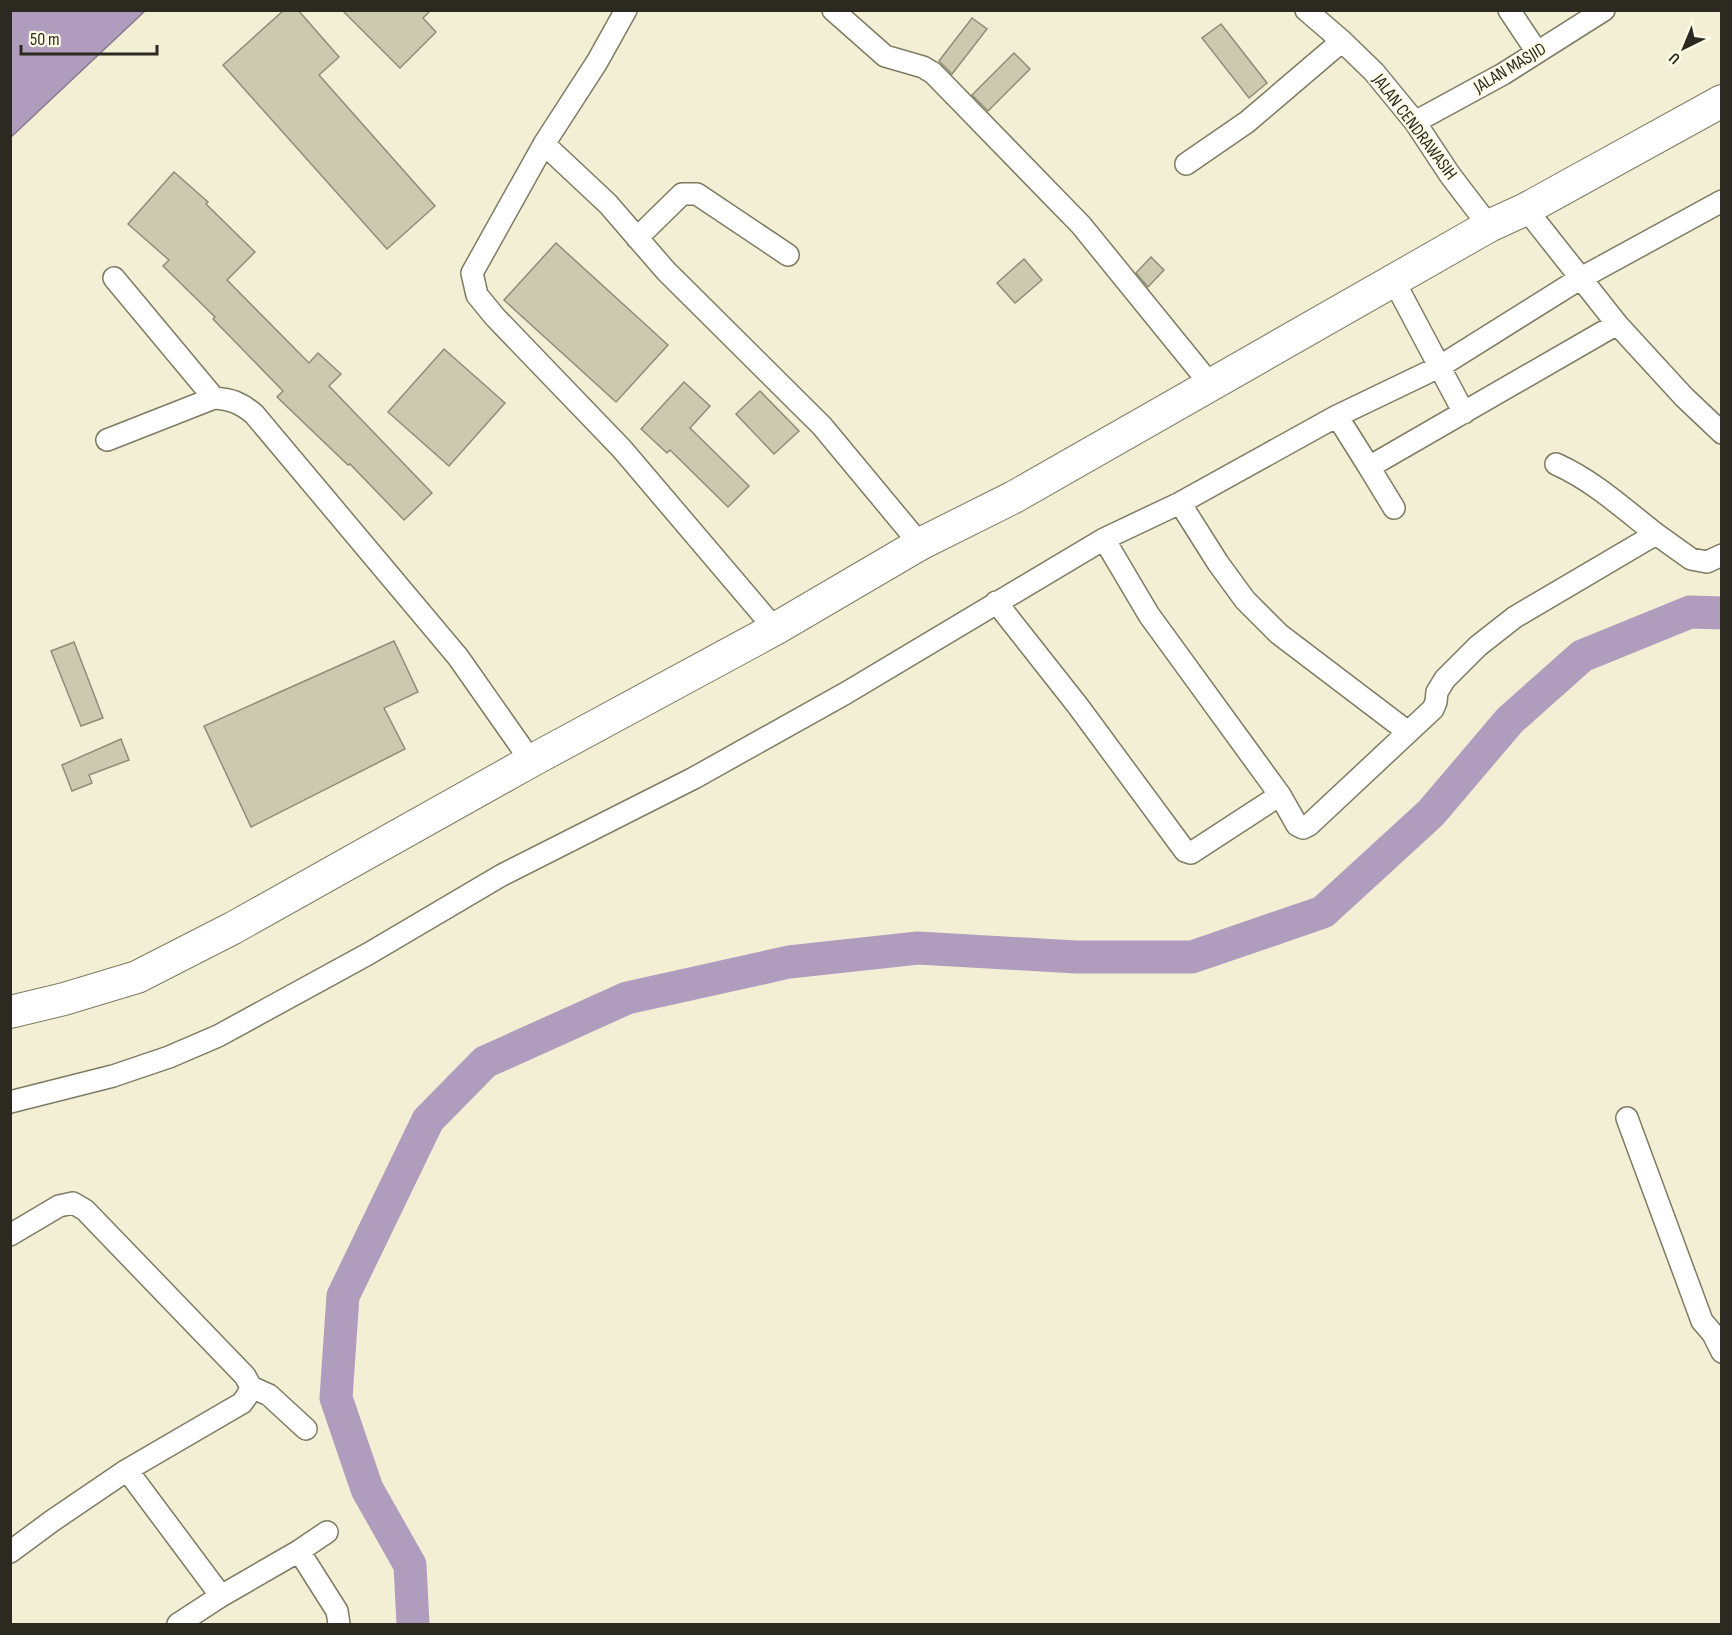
<svg xmlns="http://www.w3.org/2000/svg" width="1732" height="1635" font-family="'Sofia Sans Condensed',sans-serif">
  <rect width="100%" height="100%" fill="#f2efd5"/>
  <path fill="#b09dbe" stroke="#887a8f" stroke-width="1.5" d="M11,10h134v1l-134,126z"/>
  <g fill="none" stroke-linecap="round" stroke-linejoin="round">
    <path stroke="#b09dbe" stroke-width="33" d="M413,1624l-3,-59 -43,-76 -31,-91 7,-102 85,-176 57,-58 142,-64 162,-36 129,-14 158,9h116l131,-45 108,-99 79,-93 72,-64 108,-44 32,1"/>
  </g>
  <path fill="#ccc9af" stroke="#908d75" stroke-width="1.5" d="M284,10h14l41,47 -20,18 116,131 -48,43 -164,-184z
    M342,10h89l-8,8 13,14 -36,36z
    M972,18l15,11 -35,45 -13,-13z
    M1221,24l46,59 -18,15 -47,-60z
    M1014,53l16,16 -42,42 -16,-16z
    M174,172l34,30 -2,2 49,48 -28,28 82,83 9,-10 23,21 -12,12 103,107 -28,27 -54,-56 -2,1 -71,-68 6,-6 -70,-72 2,-2 -52,-51 6,-6 -41,-36z
    M556,243l112,102 -52,57 -112,-102z
    M1151,257l13,13 -16,17 -12,-14z
    M1024,259l18,21 -27,23 -18,-20z
    M444,349l61,54 -56,63 -61,-54z
    M684,382l26,24 -20,22 59,58 -21,21 -58,-57 -3,3 -26,-24z
    M760,391l39,40 -25,23 -38,-40z
    M394,641l24,51 -34,16 21,41 -154,78 -47,-101z
    M74,642l29,76 -22,8 -30,-75z
    M121,739l8,21 -40,15 3,8 -20,8 -10,-26z"/>
  <g fill="none" stroke-linecap="round" stroke-linejoin="round">
    <g stroke="#7d7b63" stroke-width="24">
      <path id="minor" d="M626,10l-29,52 -53,82 -72,129 5,22 18,22 127,132 153,180
        M833,10l52,46 38,11 10,6 148,152 130,160
        M1306,10l36,31 32,31 41,50 35,53 39,51
        M1509,10l28,42
        M1415,122l88,-48 101,-64
        M544,144l64,60 58,67 156,155 98,118
        M1186,164l61,-42 95,-81
        M1526,209l91,115 67,73 38,36
        M637,238l45,-44h15l91,61
        M114,278l100,120
        M1394,281l70,132
        M1337,416l32,51
        M107,440l107,-42c17,1 27,5 40,16l204,243 73,104
        M1556,464c38,17 68,45 100,70
        M1180,503l38,60 27,37 34,34 129,98
        M1394,508l-25,-41 248,-143
        M996,602l82,104 107,145 6,2 89,-58 -131,-180 -45,-76
        M1280,795l17,30 6,3 6,-3 124,-116 3,-7 1,-10 8,-13 33,-33 37,-29 141,-83 35,25 16,3 15,-7
        M10,1102l103,-26 56,-19 49,-21 150,-82 134,-79 192,-97 152,-85 258,-154 76,-36 157,-87 102,-49 142,-89 141,-77
        M1627,1118l75,203 11,13 9,18
        M10,1235l49,-29 14,-3 12,7 160,166 6,11 18,8 37,34
        M127,1470l94,126 -43,28
        M299,1551l38,60 2,13
        M10,1552l42,-31 75,-51 115,-67 5,-7 4,-9
        M221,1596l78,-45 28,-19"/>
    </g>
    <g stroke="#7d7b63" stroke-width="34">
      <path id="highway" d="M10,1012l54,-13 73,-22 96,-49 298,-167 244,-132 145,-85 94,-47 475,-271 37,-17 196,-108"/>
    </g>
    <use href="#minor" stroke="#fff" stroke-width="21"/>
    <use href="#highway" stroke="#fff" stroke-width="32"/>
  </g>
  <g text-anchor="middle" dominant-baseline="central" stroke-width="4.5" stroke-linejoin="round" paint-order="stroke">
    <g font-size="18" fill="#2c2a20" stroke="#fffce7">
      <text transform="translate(1510 68) rotate(-31)">JALAN MASJID</text>
      <text transform="translate(1415 127) rotate(53)">JALAN CENDRAWASIH</text>
    </g>
  </g>
  <rect width="1732" height="1635" fill="none" stroke="#2c2a20" stroke-width="24"/>
  <g transform="translate(1684 48) rotate(223)" stroke="#fffce7" stroke-width="4.5" paint-order="stroke">
  <path d="M0-4.5L10 22L0 15L-10 22Z" fill="#2c2a20"/>
  <text y="-9" font-size="16" font-weight="bold" text-anchor="middle" fill="#2c2a20">U</text>
  </g>
  <path d="M21 45v9h136v-9" fill="none" stroke="#2c2a20" stroke-width="3"/>
  <text x="30" y="45" font-size="18" fill="#2c2a20" stroke="#fffce7" stroke-width="4.5" paint-order="stroke">50 m</text>
</svg>
